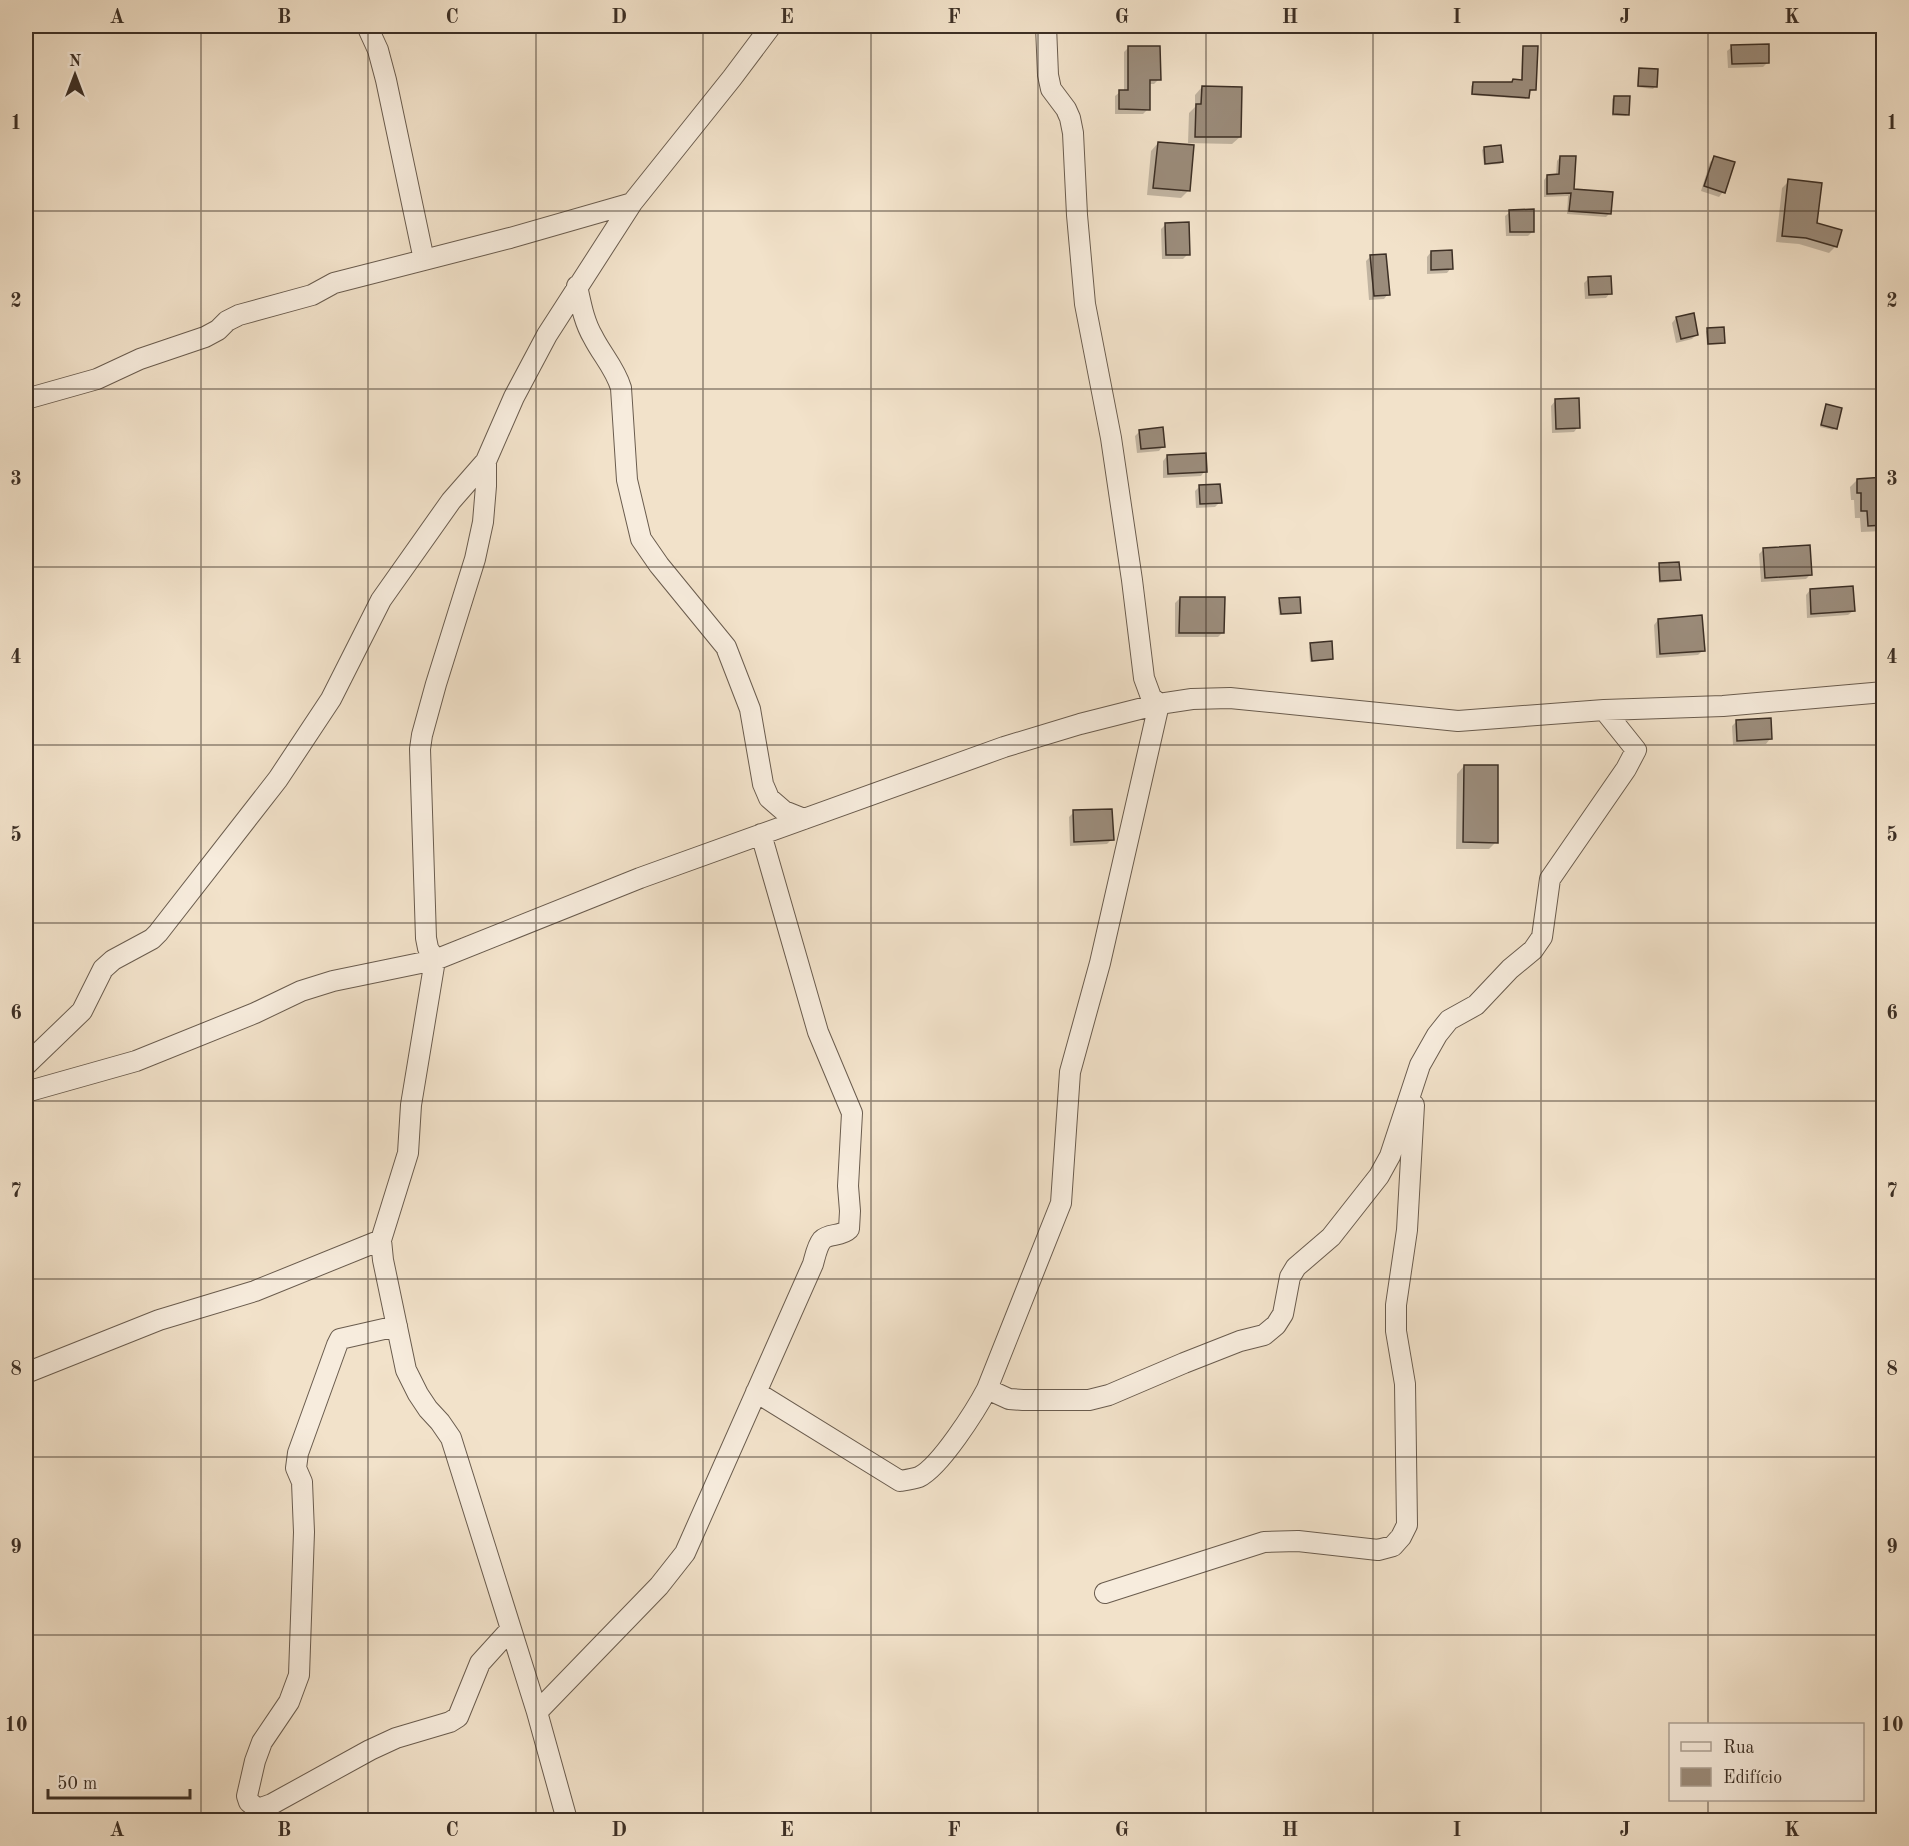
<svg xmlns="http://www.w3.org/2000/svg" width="1909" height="1846" font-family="'Old Standard TT',serif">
  <rect width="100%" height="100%" fill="#f2e2ca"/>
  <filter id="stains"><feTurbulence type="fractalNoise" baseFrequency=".00333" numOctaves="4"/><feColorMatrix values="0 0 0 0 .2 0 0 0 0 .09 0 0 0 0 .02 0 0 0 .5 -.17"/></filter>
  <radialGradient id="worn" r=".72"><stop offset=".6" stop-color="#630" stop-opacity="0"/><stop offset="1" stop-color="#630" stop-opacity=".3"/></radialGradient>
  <path fill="#0003" d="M1524,47l10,42 -2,2h-4l-2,8 -55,-4v-9l2,-2 48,-3 1,-32z
    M1732,47l36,15 -5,5 -35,1 -1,-17z
    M1128,48l31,31 -5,5h-6v25l-5,5h-28v-18l5,-4h4v-40z
    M1640,70l15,17 -2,2 -16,-2 1,-15z
    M1202,87l38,50 -8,7 -44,-1 1,-30 6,-6v-12z
    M1614,97l14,17 -2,2h-14v-17z
    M1158,143l31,47 -8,8 -34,-3 4,-44z
    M1484,148l18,14 -2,2 -16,1 -2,-15z
    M1560,157l13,34 36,23 -3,3 -39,-3 1,-18 -24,1v-17l3,-4h9l1,-15z
    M1715,158l8,34 -4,5 -18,-6 9,-29z
    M1789,181l27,43 24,7 -5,16 -6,6 -30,-9 -23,-2 6,-54z
    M1510,212l23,19 -5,5h-22l-1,-20z
    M1166,224l22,30 -5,5h-21l-1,-30z
    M1431,252l20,16 -4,5 -20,1v-17z
    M1371,256l17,38 -4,5 -15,1 -3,-39z
    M1589,278l21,15 -4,5 -21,1 -1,-16z
    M1676,318l21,16 -5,5 -16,4 -4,-20z
    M1708,330l15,12 -2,2 -14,1 -1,-14z
    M1555,401l23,26 -4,5 -22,1 -1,-27z
    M1826,406l9,22 -2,2 -13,-3z
    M1140,431l23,15 -4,5 -22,2 -2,-17z
    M1167,456l38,15 -4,5 -38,2v-17z
    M1884,479v52l-23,1 -1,-14h-5l-1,-18h-3l-1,-13 7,-7z
    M1200,486l20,16 -5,5 -19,1 -1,-17z
    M1763,550l47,25 -4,4 -45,3 -2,-28z
    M1660,565l19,14 -2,2 -18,2 -1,-16z
    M1810,590l43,21 -5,4 -41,3 -1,-23z
    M1180,598l43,34 -5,5h-43v-34z
    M1280,600l19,12 -2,2 -18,1 -1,-13z
    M1658,620l45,30 -5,5 -42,3 -2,-33z
    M1311,645l21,13 -2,2 -20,2 -1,-15z
    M1737,721l33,18 -4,5 -33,1 -1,-19z
    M1464,766l32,76 -7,7h-33l1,-75z
    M1074,812l38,27 -5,5 -37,2 -1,-29z"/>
  <path fill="#9b8c7b" stroke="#3c2f25" stroke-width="1.5" d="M1769,44v19l-37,1 -1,-19z
    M1128,46h32l1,34h-11v30l-31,-1v-19h9z
    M1523,46h15l-2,44h-6l-1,8 -57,-4 1,-12h39l1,-3 9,1z
    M1639,68l19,1 -1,18 -19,-1z
    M1202,86l40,1 -1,50h-46l1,-33h5z
    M1614,96h16l-1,19 -16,-1z
    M1158,142l36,3 -4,46 -37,-3z
    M1501,145l2,17 -18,2 -1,-17z
    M1560,156h16l-2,33 39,3 -2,22 -42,-3 2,-18 -24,1v-19l12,-1z
    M1714,156l21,6 -10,31 -21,-7z
    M1788,179l34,4 -5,40 25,7 -5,17 -31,-9 -24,-2z
    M1534,209v23h-24l-1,-22z
    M1189,222l1,33h-24l-1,-32z
    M1452,250l1,19 -22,1v-19z
    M1386,254l4,41 -16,1 -4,-41z
    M1611,276l1,18 -23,1 -1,-18z
    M1694,313l4,22 -17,4 -5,-22z
    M1724,327l1,16 -17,1 -1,-16z
    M1579,398l1,30 -24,1 -1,-30z
    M1826,404l16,4 -5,21 -16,-4z
    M1163,427l2,20 -24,2 -2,-19z
    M1206,453l1,19 -39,2 -1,-19z
    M1884,477v48l-16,1 -1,-15h-6v-18h-4v-14z
    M1220,484l2,19 -22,1 -1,-19z
    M1810,545l2,30 -47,3 -2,-30z
    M1679,562l2,18 -21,1 -1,-18z
    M1853,586l2,25 -44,3 -1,-25z
    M1180,597h45l-1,36h-45z
    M1300,597l1,16 -20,1 -2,-16z
    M1702,615l3,36 -45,3 -2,-35z
    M1332,641l1,18 -21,2 -2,-18z
    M1771,718l1,21 -35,2 -1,-21z
    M1464,765h34v78l-35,-1z
    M1112,809l2,31 -40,2 -1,-32z"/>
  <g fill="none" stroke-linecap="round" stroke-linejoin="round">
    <g stroke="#6a5c4e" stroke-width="22">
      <path id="minor" d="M367,26l11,24 8,30 38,180
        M577,286c4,18 7,36 16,51 9,18 22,31 28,51l6,92 14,59 18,26 67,82 24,62 13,75 6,14 15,13 20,8
        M26,399l71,-20 43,-20 65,-22 13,-7 9,-9 12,-6 73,-20 22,-12 176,-45 122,-35
        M486,461v25l-3,36 -8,37 -39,125 -14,51 -2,14 6,189 2,10 7,12 -24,145 -3,48 -27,87 2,20 23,110 12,24 10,15 12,13 11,16 86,274 30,108
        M26,1065l56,-54 21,-42 10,-9 39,-21 6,-6 120,-154 53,-80 50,-99 70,-99 35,-40 28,-64 33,-62 85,-132 100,-125 39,-52
        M26,1092l110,-31 119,-48 46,-22 32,-10 102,-21 205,-82 364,-131 76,-23 79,-20 33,-5 38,-1 228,23 146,-11 119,-4 161,-14
        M397,1326l-57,13 -3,6 -39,108 -2,15 6,14 2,50 -5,143 -10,27 -27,40 -7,19 -8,35 2,6 9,7 14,-5 98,-54 26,-12 54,-16 8,-5 22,-54 30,-33
        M26,1373l133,-53 96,-29 126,-51
        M987,1389l22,10 14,1h66l20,-5 75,-32 56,-22 24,-6 12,-10 7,-11 7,-37 6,-10 35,-30 48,-61 11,-20 30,-91 17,-30 12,-15 27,-15 34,-36 23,-19 9,-13 8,-58 76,-110 10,-19 -32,-40
        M756,1392l144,89c6,-1 13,-2 19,-4 21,-10 57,-67 68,-88l74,-186 9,-131 30,-109 59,-259 -8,-7 -7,-19 -12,-98 -21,-142 -26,-134 -8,-89 -4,-82 -3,-15 -4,-9 -15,-20 -3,-14 -2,-49
        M1105,1593l159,-51 34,-1 80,9 15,-4 8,-9 6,-12 -2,-141 -9,-53v-26l11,-75 7,-125
        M537,1712l122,-126 26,-33 128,-289c2,-7 4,-18 9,-24 7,-7 19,-3 27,-11l1,-18 -2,-25 4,-73 -34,-81 -57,-198"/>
    </g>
    <use href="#minor" stroke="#f7ecdd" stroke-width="20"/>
  </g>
  <path fill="none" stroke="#3c2f25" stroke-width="1.5" stroke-opacity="0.55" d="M201,26v1794M368,26v1794M536,26v1794M703,26v1794M871,26v1794M1038,26v1794M1206,26v1794M1373,26v1794M1541,26v1794M1708,26v1698M26,211h1858M26,389h1858M26,567h1858M26,745h1858M26,923h1858M26,1101h1858M26,1279h1858M26,1457h1858M26,1635h1858M1708,1800v20"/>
  <rect width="1909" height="1846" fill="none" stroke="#f2e2ca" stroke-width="66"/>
  <rect x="1669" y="1723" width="195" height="78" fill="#f7ecdd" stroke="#aca093" stroke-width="1.5"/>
  <rect x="1681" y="1742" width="30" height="9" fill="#f7ecdd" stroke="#aca093" stroke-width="1.5"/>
  <text x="1723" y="1753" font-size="18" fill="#3c2f25">Rua</text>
  <rect x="1681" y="1768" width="30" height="18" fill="#9b8c7b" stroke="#aca093" stroke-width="1.5"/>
  <text x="1723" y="1783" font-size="18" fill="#3c2f25">Edifício</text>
  <g transform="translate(75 75)" stroke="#f7ecdd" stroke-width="4.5" paint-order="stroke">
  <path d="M0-4.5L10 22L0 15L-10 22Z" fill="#3c2f25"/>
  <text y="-9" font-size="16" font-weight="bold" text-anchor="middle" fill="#3c2f25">N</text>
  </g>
  <path d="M48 1789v9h142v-9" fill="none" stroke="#3c2f25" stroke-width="3"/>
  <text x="57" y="1789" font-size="18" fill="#3c2f25" stroke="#f7ecdd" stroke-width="4.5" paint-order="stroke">50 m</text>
  <rect x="33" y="33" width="1843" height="1780" fill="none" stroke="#3c2f25" stroke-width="2"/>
  <g font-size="20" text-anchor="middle" font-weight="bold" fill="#3c2f25">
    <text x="117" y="23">A</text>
    <text x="284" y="23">B</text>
    <text x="452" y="23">C</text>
    <text x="619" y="23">D</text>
    <text x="787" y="23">E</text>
    <text x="954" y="23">F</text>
    <text x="1122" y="23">G</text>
    <text x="1290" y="23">H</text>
    <text x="1457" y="23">I</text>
    <text x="1625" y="23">J</text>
    <text x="1792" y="23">K</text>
    <text x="16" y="129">1</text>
    <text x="1892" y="129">1</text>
    <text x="16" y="307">2</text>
    <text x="1892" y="307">2</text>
    <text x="16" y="485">3</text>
    <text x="1892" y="485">3</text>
    <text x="16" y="663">4</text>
    <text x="1892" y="663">4</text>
    <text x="16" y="841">5</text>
    <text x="1892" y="841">5</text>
    <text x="16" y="1019">6</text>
    <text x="1892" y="1019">6</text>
    <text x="16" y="1197">7</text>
    <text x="1892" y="1197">7</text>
    <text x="16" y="1375">8</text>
    <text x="1892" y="1375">8</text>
    <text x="16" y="1553">9</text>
    <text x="1892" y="1553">9</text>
    <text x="16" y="1731">10</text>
    <text x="1892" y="1731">10</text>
    <text x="117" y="1836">A</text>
    <text x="284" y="1836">B</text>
    <text x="452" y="1836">C</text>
    <text x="619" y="1836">D</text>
    <text x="787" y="1836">E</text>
    <text x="954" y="1836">F</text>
    <text x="1122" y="1836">G</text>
    <text x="1290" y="1836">H</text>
    <text x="1457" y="1836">I</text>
    <text x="1625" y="1836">J</text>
    <text x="1792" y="1836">K</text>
  </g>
  <rect width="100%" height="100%" filter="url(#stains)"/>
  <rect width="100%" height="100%" fill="url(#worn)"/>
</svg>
